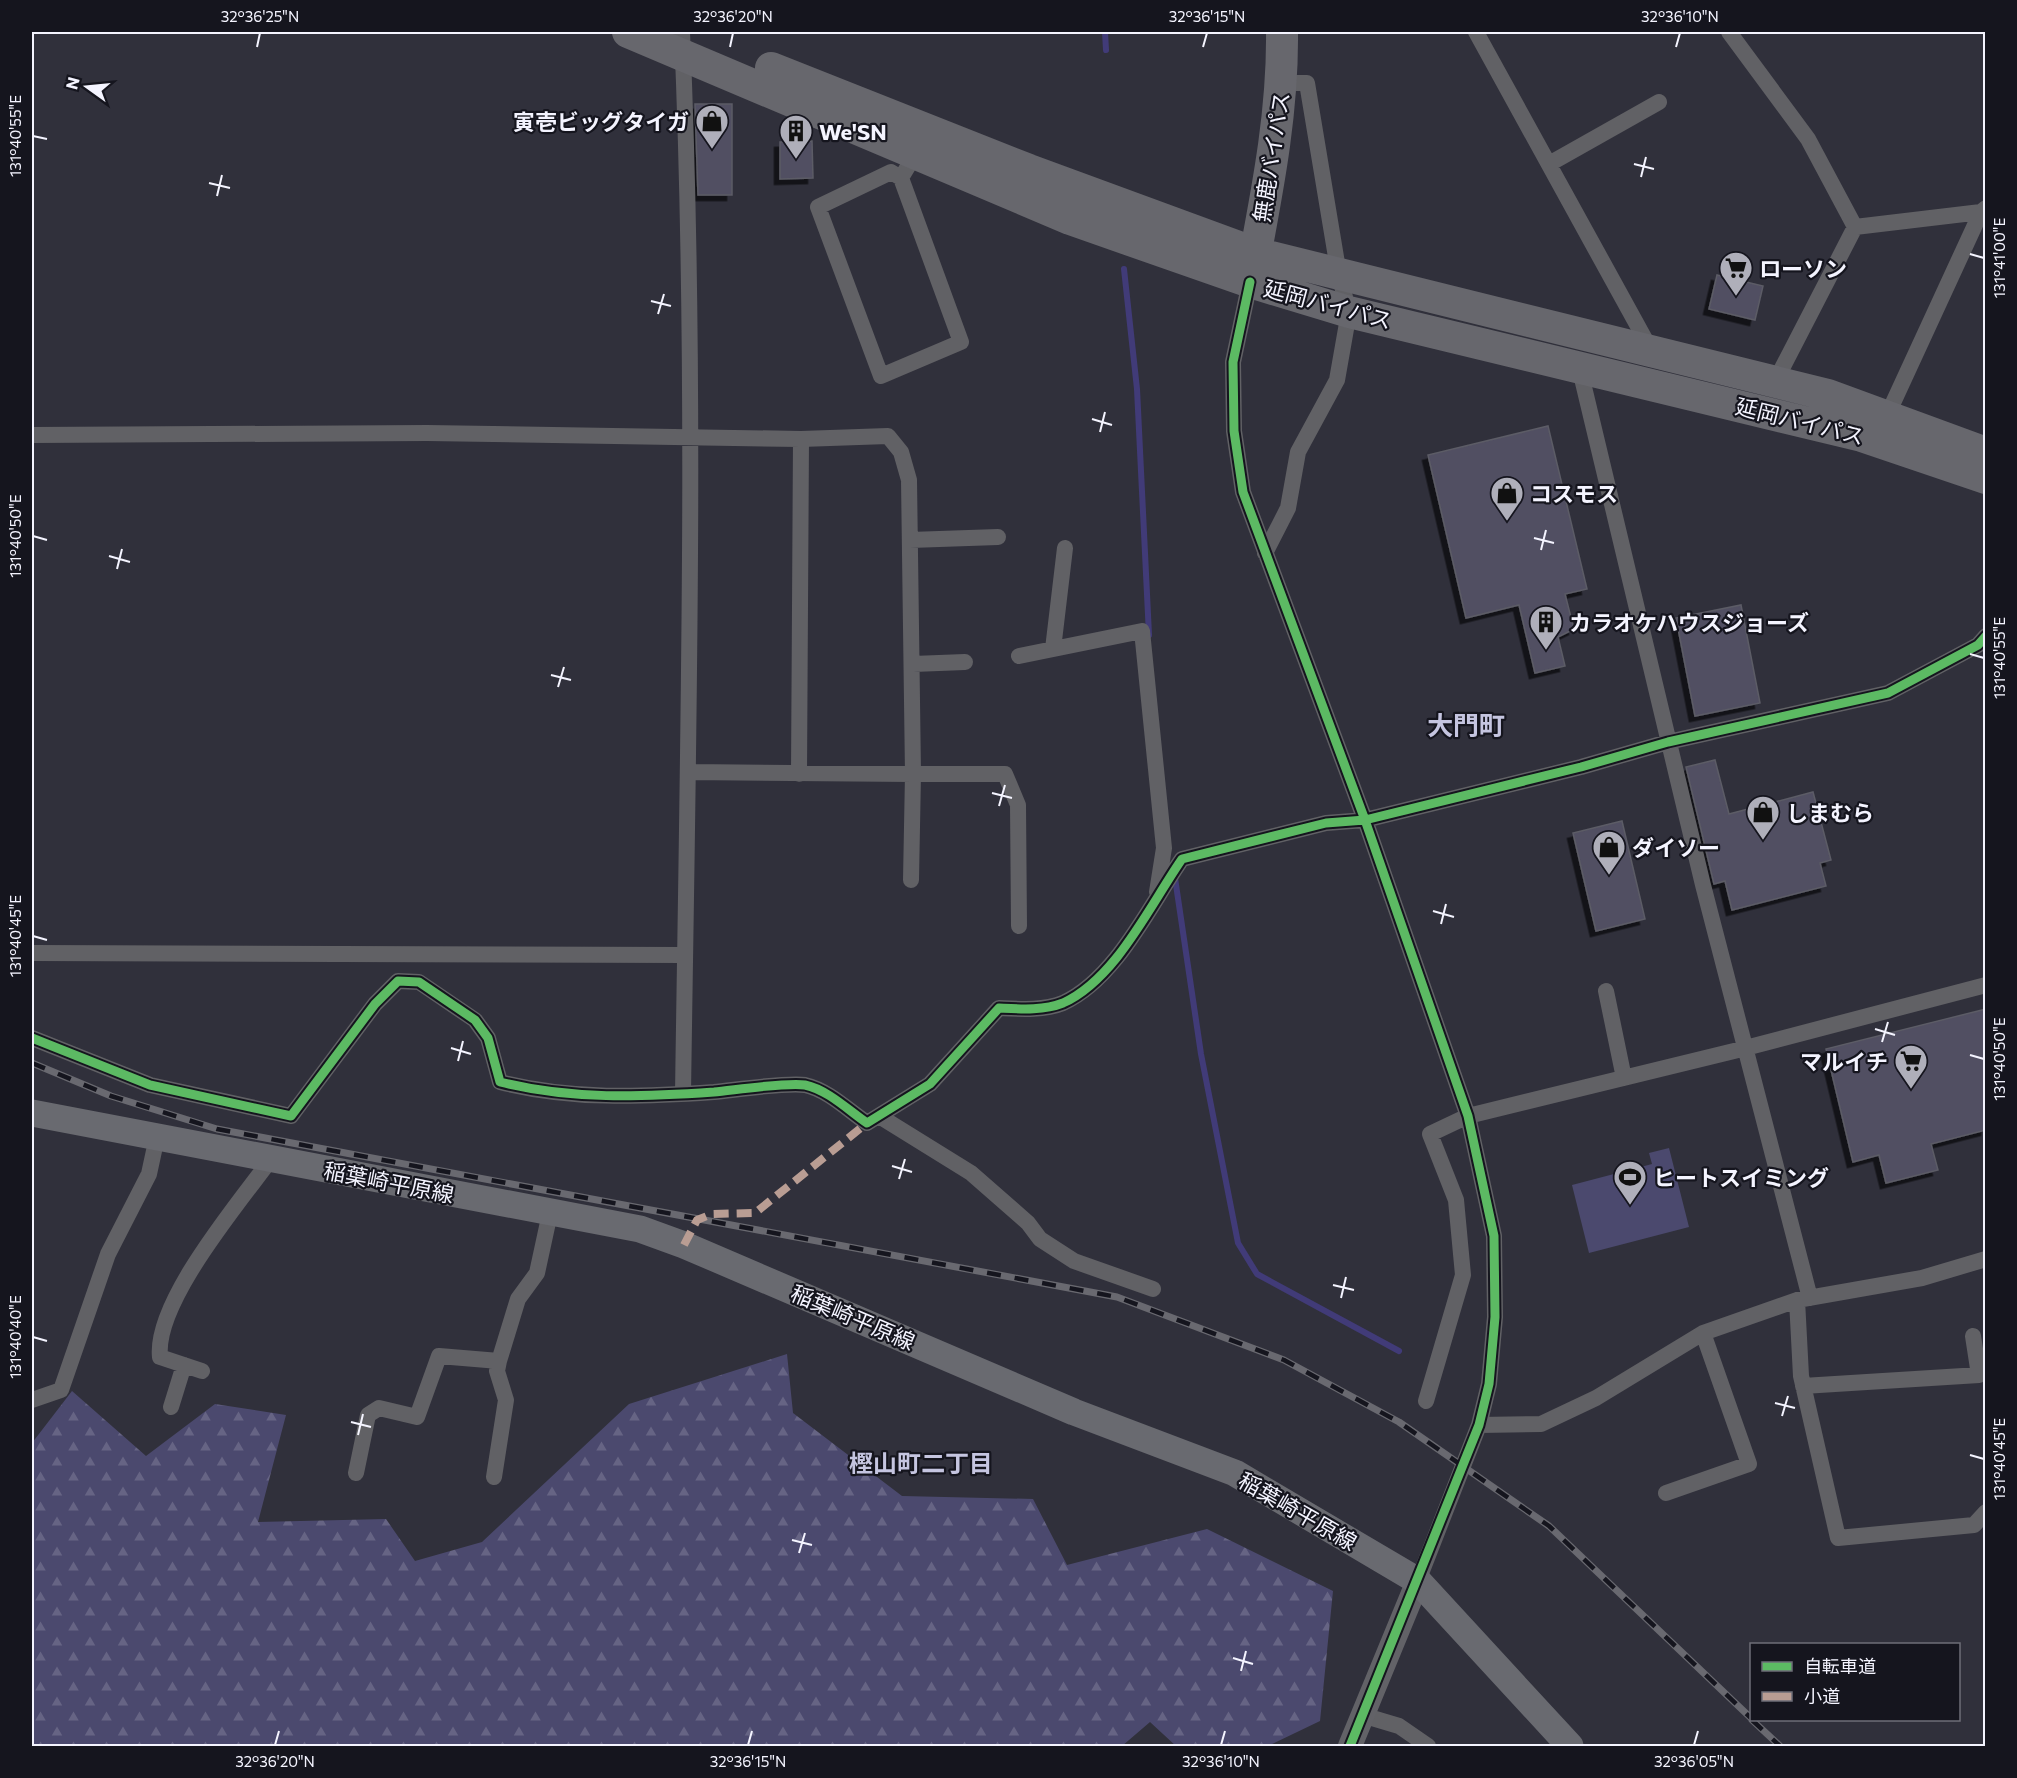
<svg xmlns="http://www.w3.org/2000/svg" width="2017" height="1778" font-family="Commissioner,'Noto Sans JP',sans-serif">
  <defs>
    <pattern id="forest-firs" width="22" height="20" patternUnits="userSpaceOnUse" patternTransform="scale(1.5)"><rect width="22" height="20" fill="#4b496e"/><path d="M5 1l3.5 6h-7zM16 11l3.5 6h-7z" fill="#666484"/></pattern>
    <filter id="shadow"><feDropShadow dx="-5.5" dy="5.5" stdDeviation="0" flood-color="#0009"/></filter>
  </defs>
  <rect width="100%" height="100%" fill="#30303b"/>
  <path fill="url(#forest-firs)" d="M787,1354l6,59 109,83 131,3 34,66 140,-36 126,62 -13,130 -52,25h-92l-26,-24 -28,24h-1090v-303l40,-52 74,65 69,-52 71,11 -28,107 128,-3 29,42 67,-19 147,-138z"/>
  <path fill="#4b496e" d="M1669,1148l20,79 -100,26 -17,-68 80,-21 -3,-11z"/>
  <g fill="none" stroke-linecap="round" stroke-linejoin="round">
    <path stroke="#413b78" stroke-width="6" d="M1105,32l1,18
      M1124,269l13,120 12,246
      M1175,878l26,176 37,189 19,31 142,77"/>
  </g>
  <path fill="#514f62" stroke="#5c5c66" stroke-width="1.5" filter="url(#shadow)" d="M695,104h37v91h-34z
    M812,141l1,37 -33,1v-37z
    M1717,275l46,11 -8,34 -46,-11z
    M1548,426l39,163 -22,5 9,35 -16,8 7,29 -30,7 -16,-68 -53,13 -38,-163z
    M1741,605l19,98 -65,13 -19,-98z
    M1715,760l14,54 84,-22 18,68 -11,3 6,23 -94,24 -7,-29 -11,3 -28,-117z
    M1622,821l23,98 -49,12 -23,-98z
    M1986,1009v121l-55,14 7,26 -52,13 -7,-28 -26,7 -27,-113z"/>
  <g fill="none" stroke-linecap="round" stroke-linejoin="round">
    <path stroke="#616165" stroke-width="16" d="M682,32c15,352 6,709 1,1062
      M1476,32l175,318
      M1729,32l79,107 47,88
      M1549,164l110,-62
      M901,178l60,164 -80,34 -63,-169 73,-35 10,6 15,-25
      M1250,282l-17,80 1,69 9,61 122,328 103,296 26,120 1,81 -6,67 -10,41 -61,156
      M1579,366l124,519 107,413
      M1775,382l80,-155 126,-15 5,-4
      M1887,416l94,-204
      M32,435l395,-2 374,6 87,-3 13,16 8,28 4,294h92l13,31 1,121
      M910,540l88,-3
      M1265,553l23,-45 10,-56 39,-72 12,-68 -10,-37 -32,-192h-24
      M1053,649l12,-101
      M1019,656l123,-25 22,217 -7,44
      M913,664l52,-2
      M689,772l224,2 -2,106
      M799,774l2,-335
      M32,953l653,2
      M1606,991l18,87
      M32,1038l118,47 141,31 84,-112 23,-23 21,1 56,38 13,18 12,44c71,18 141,15 214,10 21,-2 73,-10 91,-7 23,5 43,25 62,38l63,-39 69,-76c20,1 44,3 64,-5 53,-24 87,-98 119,-144l144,-36 39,-3 216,-53 87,-25 220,-49 90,-48 8,-9
      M879,1116l92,57 57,50 12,16 34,22 79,28
      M1797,1300l4,76 37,162 136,-13 12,-13
      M202,1371l-42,-14c-6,-54 78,-153 111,-198
      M1803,1386l176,-11 -6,-39
      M32,1400l29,-10 47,-136 41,-80 8,-37
      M1426,1401l37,-126 -7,-75 -26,-66 38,-18 266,-65 252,-66
      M171,1407l13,-42
      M1479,1425l62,-1 55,-26 107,-65 94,-33 125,-22 64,-19
      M356,1473l12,-58 11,-7 38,9 22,-61 60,5
      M494,1477l12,-77 -9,-29 2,-10 19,-62 19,-26 13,-60
      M1666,1493l83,-29 -46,-131
      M1362,1715l37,11 29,20"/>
    <path stroke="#626267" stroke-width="24" d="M1350,1746l68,-165"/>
    <path stroke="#696a70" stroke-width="27" d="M32,1113l608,116 44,16 390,167 161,61 183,108 152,165"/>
    <path stroke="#67676d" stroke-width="32" d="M628,32l442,187 180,63 99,30 513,124 124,42
      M771,68l258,102 226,83 573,142 158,58
      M1252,272c15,-80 31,-159 30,-240"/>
    <g stroke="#696970" stroke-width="7">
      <path id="rail" d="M32,1063l79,33 106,33 900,168 167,63 115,62 150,104 203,193
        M1752,1720l28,26"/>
    </g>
    <use href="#rail" stroke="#15151e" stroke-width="4.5" stroke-dasharray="14" stroke-linecap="butt"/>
    <path stroke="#b99d93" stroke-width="8" stroke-dasharray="15 8" stroke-linecap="butt" d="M684,1245l13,-25 15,-6 43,-1 112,-90"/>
    <g stroke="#15151e" stroke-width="13">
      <path id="cycleway" d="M1250,282l-17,80 1,69 9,61 122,328 103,296 26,120 1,81 -6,67 -10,41 -129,321
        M32,1038l118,47 141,31 84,-112 23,-23 21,1 56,38 13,18 12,44c71,18 141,15 214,10 21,-2 73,-10 91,-7 23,5 43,25 62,38l63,-39 69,-76c20,1 44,3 64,-5 53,-24 87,-98 119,-144l144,-36 39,-3 216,-53 87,-25 220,-49 90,-48 8,-9"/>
    </g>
    <use href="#cycleway" stroke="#5cba63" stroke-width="9"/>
  </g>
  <path fill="none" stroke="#f4f4ff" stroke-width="2" d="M257,47l3,-14M730,47l3,-14M1203,47l4,-14M1676,47l4,-14M33,136l14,3M1634,164l20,5M1641,177l5,-20M209,183l21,5M217,196l5,-21M1970,254l14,4M651,301l20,5M658,314l6,-20M1092,419l20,6M1100,432l5,-20M33,536l14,4M1534,538l20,5M1541,550l5,-20M109,556l21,6M117,569l5,-20M1970,654l14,4M551,675l20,5M558,687l6,-20M992,793l20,5M999,806l6,-21M1433,911l21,6M1441,924l5,-20M33,936l14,4M1875,1029l20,6M1882,1042l6,-20M451,1048l20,6M1970,1055l14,4M458,1061l5,-20M892,1166l20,6M899,1179l6,-20M1333,1285l21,5M1341,1298l5,-21M33,1337l14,4M1775,1403l20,5M1782,1416l6,-20M351,1422l20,5M358,1435l5,-21M1970,1455l14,4M792,1540l20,5M799,1553l6,-20M1233,1658l20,6M1241,1671l5,-20M275,1745l4,-14M748,1745l4,-14M1221,1745l4,-14M1694,1745l4,-14"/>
  <defs>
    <g id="shop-pin" transform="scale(1.725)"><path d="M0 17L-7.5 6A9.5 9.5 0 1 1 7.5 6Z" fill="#afafba" stroke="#15151e"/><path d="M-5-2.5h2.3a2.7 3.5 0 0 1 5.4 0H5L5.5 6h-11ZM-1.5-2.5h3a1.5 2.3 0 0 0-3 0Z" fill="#111"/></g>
    <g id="building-pin" transform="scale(1.725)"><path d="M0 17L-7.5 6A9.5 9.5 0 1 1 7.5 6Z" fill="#afafba" stroke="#15151e"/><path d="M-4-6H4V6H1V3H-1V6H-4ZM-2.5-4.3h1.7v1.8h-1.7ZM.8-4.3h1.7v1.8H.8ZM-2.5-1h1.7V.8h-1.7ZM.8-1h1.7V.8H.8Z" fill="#111"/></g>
    <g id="supermarket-pin" transform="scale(1.725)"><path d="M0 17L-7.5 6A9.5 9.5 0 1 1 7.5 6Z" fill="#afafba" stroke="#15151e"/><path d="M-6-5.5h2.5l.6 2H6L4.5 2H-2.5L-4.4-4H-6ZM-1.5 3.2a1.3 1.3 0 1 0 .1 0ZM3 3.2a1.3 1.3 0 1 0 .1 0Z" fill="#111"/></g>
    <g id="stadium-pin" transform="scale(1.725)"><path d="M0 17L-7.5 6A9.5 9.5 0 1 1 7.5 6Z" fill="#afafba" stroke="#15151e"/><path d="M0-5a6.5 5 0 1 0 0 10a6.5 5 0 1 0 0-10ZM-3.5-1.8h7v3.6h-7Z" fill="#111"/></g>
  </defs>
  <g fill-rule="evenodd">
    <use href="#shop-pin" x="712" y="121"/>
    <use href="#building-pin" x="796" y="131"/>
    <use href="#supermarket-pin" x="1736" y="268"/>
    <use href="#shop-pin" x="1507" y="493"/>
    <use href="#building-pin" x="1546" y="622"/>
    <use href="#shop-pin" x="1763" y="812"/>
    <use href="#shop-pin" x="1609" y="847"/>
    <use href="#supermarket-pin" x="1911" y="1061"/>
    <use href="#stadium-pin" x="1630" y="1177"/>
  </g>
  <g text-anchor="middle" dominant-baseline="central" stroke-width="4.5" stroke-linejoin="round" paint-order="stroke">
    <g font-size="22" font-weight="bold" fill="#f4f4ff" stroke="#15151e" text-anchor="start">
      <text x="689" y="121" text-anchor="end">寅壱ビッグタイガ</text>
      <text x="819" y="131">We'SN</text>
      <text x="1759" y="268">ローソン</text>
      <text x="1530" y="493">コスモス</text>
      <text x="1569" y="622">カラオケハウスジョーズ</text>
      <text x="1786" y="812">しまむら</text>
      <text x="1632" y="847">ダイソー</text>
      <text x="1888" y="1061" text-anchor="end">マルイチ</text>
      <text x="1653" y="1177">ヒートスイミング</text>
    </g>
    <g font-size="22" fill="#f4f4ff" stroke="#15151e">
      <text transform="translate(1271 157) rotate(-81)">無鹿バイパス</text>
      <text transform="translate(1328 304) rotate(15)">延岡バイパス</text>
      <text transform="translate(1800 421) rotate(14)">延岡バイパス</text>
      <text transform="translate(389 1182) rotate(11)">稲葉崎平原線</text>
      <text transform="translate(853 1317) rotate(23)">稲葉崎平原線</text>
      <text transform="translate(1298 1511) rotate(30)">稲葉崎平原線</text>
    </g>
    <g font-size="24" font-weight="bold" fill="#c5c5e0" stroke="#15151e">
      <text x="921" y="1462">樫山町二丁目</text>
    </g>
    <g font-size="26" font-weight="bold" fill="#c5c5e0" stroke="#15151e">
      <text x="1466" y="724">大門町</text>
    </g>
  </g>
  <rect width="2017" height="1778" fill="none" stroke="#15151e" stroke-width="66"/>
  <rect x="1750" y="1643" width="210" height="78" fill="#15151e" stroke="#6e6e78" stroke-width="1.5"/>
  <rect x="1762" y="1662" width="30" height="9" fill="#5cba63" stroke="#6e6e78" stroke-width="1.5"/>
  <text x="1804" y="1673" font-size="18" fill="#f4f4ff">自転車道</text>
  <rect x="1762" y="1692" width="30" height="9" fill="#b99d93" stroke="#6e6e78" stroke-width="1.5"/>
  <text x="1804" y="1703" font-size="18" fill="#f4f4ff">小道</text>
  <g transform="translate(87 87) rotate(285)" stroke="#15151e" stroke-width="4.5" paint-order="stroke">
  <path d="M0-4.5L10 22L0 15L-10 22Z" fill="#f4f4ff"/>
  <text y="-9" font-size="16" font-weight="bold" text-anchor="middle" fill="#f4f4ff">N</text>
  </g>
  <rect x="33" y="33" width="1951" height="1712" fill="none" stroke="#f4f4ff" stroke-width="2"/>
  <g font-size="15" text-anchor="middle" fill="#f4f4ff">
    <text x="260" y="22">32°36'25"N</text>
    <text x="733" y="22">32°36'20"N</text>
    <text x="1207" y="22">32°36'15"N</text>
    <text x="1680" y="22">32°36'10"N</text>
    <text transform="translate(16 136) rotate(-90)" y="5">131°40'55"E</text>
    <text transform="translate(2000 258) rotate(-90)" y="5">131°41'00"E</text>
    <text transform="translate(16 536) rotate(-90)" y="5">131°40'50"E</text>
    <text transform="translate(2000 658) rotate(-90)" y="5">131°40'55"E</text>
    <text transform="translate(16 936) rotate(-90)" y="5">131°40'45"E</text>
    <text transform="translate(2000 1059) rotate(-90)" y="5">131°40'50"E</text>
    <text transform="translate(16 1337) rotate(-90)" y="5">131°40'40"E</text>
    <text transform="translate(2000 1459) rotate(-90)" y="5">131°40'45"E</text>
    <text x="275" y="1767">32°36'20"N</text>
    <text x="748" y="1767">32°36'15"N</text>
    <text x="1221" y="1767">32°36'10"N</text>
    <text x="1694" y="1767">32°36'05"N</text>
  </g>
</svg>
